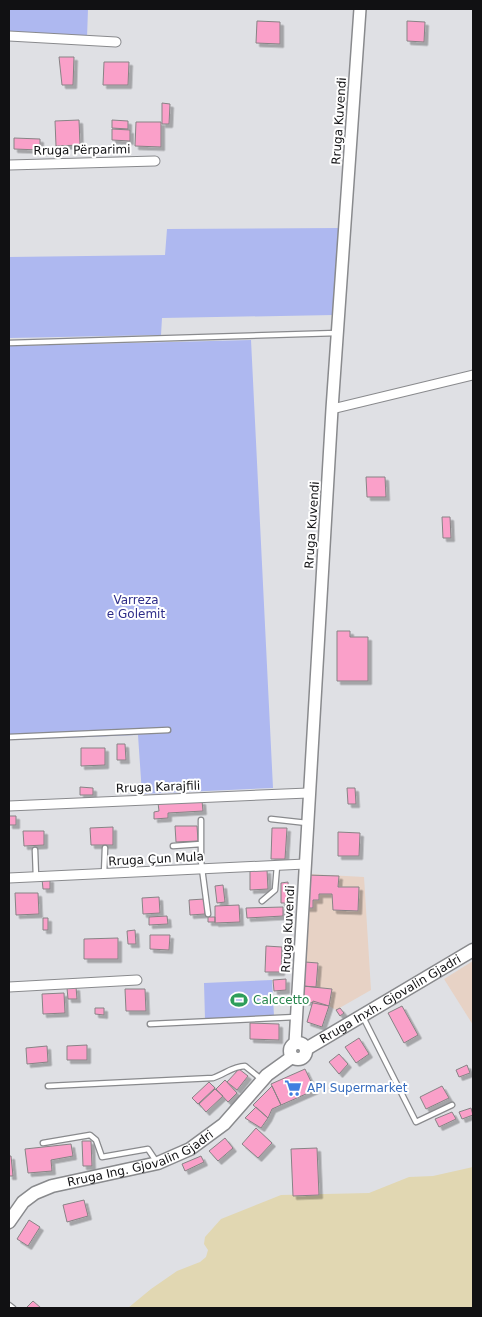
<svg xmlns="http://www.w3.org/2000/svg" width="482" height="1317" font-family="'DejaVu Sans',sans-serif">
  <defs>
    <filter id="shadow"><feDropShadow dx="3.5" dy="3.5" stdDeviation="0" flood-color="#0004"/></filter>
  </defs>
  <rect width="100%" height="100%" fill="#dfe0e4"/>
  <path fill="#e7d2c5" d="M310,874l54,3 7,113 -35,20 -7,-4 3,-17 -29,-3z
    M473,961v64l-29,-46z"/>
  <path fill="#aeb8f0" d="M9,9h79l-1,29 -78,-4z
    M340,228l-6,87 -172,3 -1,17 -152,3v-81l156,-2 2,-26z
    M251,340l22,448 -131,6 -4,-59 -129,5v-394z
    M272,980l2,36 -69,3 -1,-36z"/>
  <path fill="#e1d7b2" d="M473,1167v141h-345l23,-19 26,-18 23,-9 6,-5 2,-7 -4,-6 1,-7 16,-18 60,-24 88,-2 40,-16 24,-1z"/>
  <path fill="#faa0c9" stroke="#878385" filter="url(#shadow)" d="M257,21l23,1v22l-24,-1z
    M407,21l18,1 -1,20 -17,-1z
    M59,57h15l-1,28h-11z
    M104,62h25l-1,23h-25z
    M162,103l8,1 -1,20h-7z
    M79,120l1,25 -24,1 -1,-25z
    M112,120l16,1v8l-16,-1z
    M136,122h25v25l-26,-1z
    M112,129l18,1v11l-18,-1z
    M14,138l26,1v11l-26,-1z
    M366,477h19l1,20h-19z
    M442,517h8l1,21h-8z
    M337,631h13v6h18v44h-31z
    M117,744h8l1,16h-9z
    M81,748h24v17l-24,1z
    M80,787l13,1v7h-13z
    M347,788h8l1,16h-8z
    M202,801l1,10 -35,2v5l-14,1v-7l5,-1 -1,-8z
    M9,816h7v9h-7z
    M175,826h22l1,15 -22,1z
    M113,827v18h-22l-1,-17z
    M272,828h15l-2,31h-14z
    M23,831h21v14l-20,1z
    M338,832l22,1 -1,23h-21z
    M267,870l1,19 -18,1v-19z
    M307,875l32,1 -1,11h21l-1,24 -25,-1 -1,-16h-13v6h-6v8h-7z
    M42,879h8v10h-7z
    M288,882l1,21h-8v-20z
    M223,885l2,17 -8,1 -2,-17z
    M15,893h23l1,21 -23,1z
    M159,897l1,16 -17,1 -1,-16z
    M204,899l1,15 -15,1 -1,-15z
    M239,905l1,17 -25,1v-17z
    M283,907v9l-36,2 -1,-10z
    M167,916l1,8 -19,1v-8z
    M208,917h7v5h-7z
    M43,918h5v12h-5z
    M135,930l1,14h-8l-1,-13z
    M150,935h20l-1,15 -19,-1z
    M118,938v21h-34v-20z
    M266,946l16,1 -1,25h-16z
    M305,962l13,1 -2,24 -13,-1z
    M286,979v11l-12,1 -1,-11z
    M303,986l29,3 -3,17 -26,-5z
    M76,987l1,12h-9l-1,-11z
    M125,989h20l1,22h-20z
    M64,993l1,20 -22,1 -1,-20z
    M313,1001l16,5 -7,21 -15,-5z
    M402,1006l16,29 -14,8 -16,-30z
    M95,1008h9v7l-9,-1z
    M340,1008l4,5 -4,3 -4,-6z
    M250,1023l29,1v16l-29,-1z
    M359,1038l10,16 -13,9 -11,-16z
    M87,1045v15h-20v-14z
    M47,1046l1,16 -21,2 -1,-16z
    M339,1054l9,10 -9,10 -10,-12z
    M467,1065l3,8 -11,4 -3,-7z
    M239,1069l9,7 -11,14 -10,-8z
    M305,1069l10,21 -34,15 -10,-21z
    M225,1080l12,13 -9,9 -12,-13z
    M209,1082l6,6 -17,16 -6,-6z
    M272,1086l9,19 -9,4 -4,9 -15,-13z
    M442,1086l7,12 -23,11 -6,-12z
    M215,1089l8,7 -17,16 -7,-8z
    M256,1107l12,11 -7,10 -16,-10z
    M471,1108l2,7 -11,4 -3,-7z
    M452,1112l4,7 -17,8 -4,-8z
    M256,1128l16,15 -14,15 -16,-14z
    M225,1138l8,10 -15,13 -9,-10z
    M82,1141h9l1,25h-9z
    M71,1144l2,12 -22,4 1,11 -24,2 -3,-24z
    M317,1148l2,47 -26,1 -2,-47z
    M9,1156h2l2,20h-4z
    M201,1156l3,6 -19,9 -3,-7z
    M84,1200l4,16 -21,6 -4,-17z
    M29,1220l11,7 -12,19 -11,-7z
    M33,1301l8,7h-15z"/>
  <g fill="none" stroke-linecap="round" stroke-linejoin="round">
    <g stroke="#898a8d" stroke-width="7">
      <path id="service" d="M9,343l328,-10
        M9,737l159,-7
        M271,819l36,4
        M201,820v41l7,53
        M173,846l28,-2
        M35,850l1,27
        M104,874l1,-26
        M262,901l13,-11 2,-24
        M363,1017l53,105 36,-17
        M150,1024l146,-7
        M48,1086l165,-8c12,-4 20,-12 32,-12l16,13
        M43,1143l47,-8 6,5 6,17 46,-8 8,12
        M9,1305l4,3"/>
    </g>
    <g stroke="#898a8d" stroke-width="11">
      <path id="minor" d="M9,36l107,6
        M9,165l146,-4
        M332,409l141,-34
        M9,806l299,-13
        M9,878l296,-14
        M9,987l128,-7"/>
    </g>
    <g stroke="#898a8d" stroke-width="14">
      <path id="tertiary" d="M295,1043l37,-634 28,-400"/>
    </g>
    <g stroke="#898a8d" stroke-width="15">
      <g id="secondary">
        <circle cx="298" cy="1051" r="8"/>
        <path id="s1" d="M306,1049l167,-99"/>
        <path id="s2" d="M9,1222l14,-20 12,-9 17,-7 106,-23 32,-14 34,-25 43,-49 25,-18"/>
      </g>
    </g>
    <use href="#service" stroke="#fff" stroke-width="4.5"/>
    <use href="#minor" stroke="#fff" stroke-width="9"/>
    <use href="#tertiary" stroke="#fff" stroke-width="11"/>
    <use href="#secondary" stroke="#fff" stroke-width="12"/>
  </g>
  <defs>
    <g id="stadium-bare" transform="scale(1.35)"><path d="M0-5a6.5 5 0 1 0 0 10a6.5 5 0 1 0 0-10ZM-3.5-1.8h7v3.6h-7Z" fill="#2e9e5b" stroke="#fff" stroke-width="2.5" paint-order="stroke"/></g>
    <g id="supermarket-bare" transform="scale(1.35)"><path d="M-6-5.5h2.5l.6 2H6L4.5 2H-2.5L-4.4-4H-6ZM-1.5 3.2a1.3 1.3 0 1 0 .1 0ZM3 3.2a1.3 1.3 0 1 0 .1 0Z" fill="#3f7fe0" stroke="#fff" stroke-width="2.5" paint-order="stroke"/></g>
  </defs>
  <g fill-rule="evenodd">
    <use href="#stadium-bare" x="239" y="1000"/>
    <use href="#supermarket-bare" x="293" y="1088"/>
  </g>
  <g text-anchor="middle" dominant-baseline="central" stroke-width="4" stroke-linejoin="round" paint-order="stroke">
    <g font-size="12" fill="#111113" stroke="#fff">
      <text transform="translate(339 121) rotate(-86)">Rruga Kuvendi</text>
      <text transform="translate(82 150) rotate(-1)">Rruga Përparimi</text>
      <text transform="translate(312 525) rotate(-86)">Rruga Kuvendi</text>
      <text transform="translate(158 787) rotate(-2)">Rruga Karajfili</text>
      <text transform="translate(156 859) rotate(-3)">Rruga Çun Mula</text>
      <text transform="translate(288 929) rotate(-87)">Rruga Kuvendi</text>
      <text stroke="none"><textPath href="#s1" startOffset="98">Rruga Inxh. Gjovalin Gjadri</textPath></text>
      <text stroke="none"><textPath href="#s2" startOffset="151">Rruga Ing. Gjovalin Gjadri</textPath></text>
    </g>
    <g font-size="12" fill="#2e2d88" stroke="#fff">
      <text x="136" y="600">Varreza<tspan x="136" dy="14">e Golemit</tspan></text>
    </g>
    <g font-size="12" fill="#27864d" stroke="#fff" text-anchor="start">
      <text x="253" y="1000">Calccetto</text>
    </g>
    <g font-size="12" fill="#366cbe" stroke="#fff" text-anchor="start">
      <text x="307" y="1088">API Supermarket</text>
    </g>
  </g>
  <rect width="482" height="1317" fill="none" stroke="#111113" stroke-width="20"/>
</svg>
